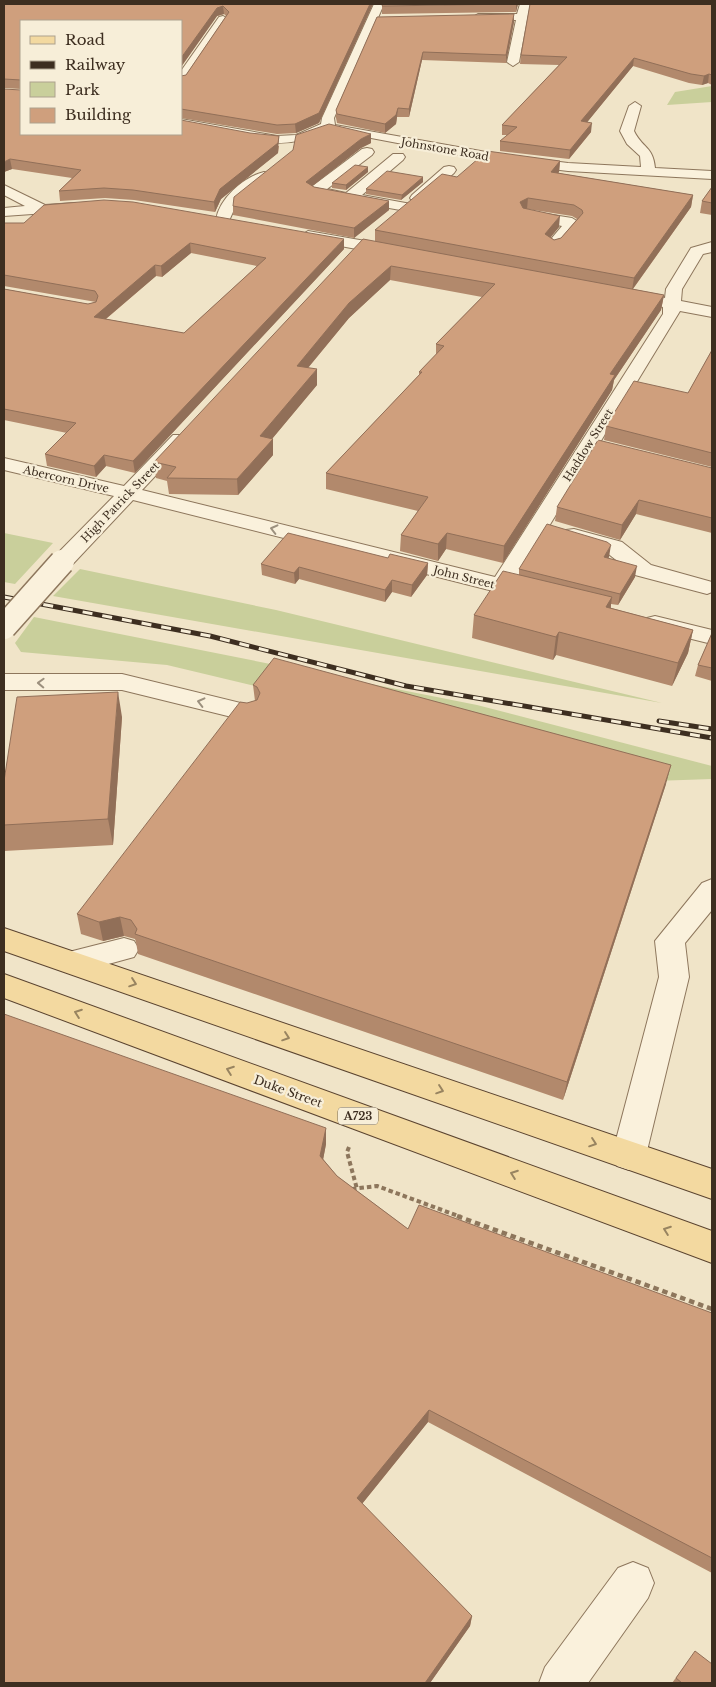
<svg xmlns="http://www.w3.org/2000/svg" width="716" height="1687" font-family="'Libre Baskerville',serif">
  <rect width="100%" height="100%" fill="#f0e4c8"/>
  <path fill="#c9cf9b" d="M712,86v16l-45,3 8,-13z
    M4,533l49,10 -38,41 -11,-2z
    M80,569l196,41 386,93 -609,-107z
    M34,617l443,88 235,61v13l-58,2 -487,-116 -146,-13 -6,-9z"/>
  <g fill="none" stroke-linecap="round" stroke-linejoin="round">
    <g stroke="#8d765c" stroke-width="2">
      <path id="minor" d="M374,4h10l-50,114 1,7 168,30 65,8 73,4 -1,-11 -13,-12 -7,-13 9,-25 6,-4 6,4 -7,25c8,17 19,15 21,37l57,3v8l-144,-8 -65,-8 -174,-33c-50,26 -96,7 -148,-3v-8l96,17 19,-1 25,-11 1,-6z
        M520,4h10l-11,58 -6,4 -6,-4 9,-42h-38l-5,-3 5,-3h39z
        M223,16l5,3 -43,64 -4,1v-13l38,-54z
        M367,148l5,1 2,3 -2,3 -45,34 19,4 47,-39h10l2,3 -2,3 -41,35 49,9 2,3 -2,3 -5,1 -96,-17 -2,-3 2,-3 52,-39z
        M449,166l5,1 2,3 -2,3 -32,28h-10l-2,-3 2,-3 32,-28z
        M264,172l5,1 2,3 -2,3 -32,24 -9,20h-10l-2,-3c3,-21 27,-43 48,-48z
        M4,185l41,20 30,-2 7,4 -7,4 -71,5v-8l21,-2 -21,-11z
        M527,211l45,7 8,5 -21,25 -5,2 -8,-5 16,-19 -40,-8 -2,-3z
        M308,231l86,15 8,5 -8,5 -91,-17 -3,-3z
        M712,242v10l-9,2 -21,35 -1,12 31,6v10l-32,-6 -165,271 24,6 3,5 -3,5 -8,2 -30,-7 -368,-93 -63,67 -8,2 -8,-2 -3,-5 3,-5 60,-61 -110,-26v-12l120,28 49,-51h14l3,4 -48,51 353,87 168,-263v-7l-44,-8 -2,-4 2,-4 6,-1 40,8 1,-9 25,-41z
        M574,529l48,13 29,23 61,17v10l-5,2 -72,-19 -29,-23 -40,-12 -3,-5 3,-5z
        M655,616l57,14v14l-65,-16 -4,-5 4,-5z
        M4,674h118l135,33 3,6 -3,6 -9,2 -126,-31h-118z
        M712,879v31l-27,33 4,34 -43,178 -5,11 -12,4 -12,-4 -5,-11 47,-178 -4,-36 47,-58z
        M124,938l10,3 5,8 -5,8 -62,17 -11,-4 -4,-8 4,-8z
        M633,1562l15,6 6,15 -6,15 -60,85h-49l6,-16 73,-99z"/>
    </g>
    <g stroke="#5b4430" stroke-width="2">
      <path id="major" d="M4,928l708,241v30l-708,-248z
        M4,974l708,257v32l-708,-265z"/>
    </g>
    <path stroke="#8d765c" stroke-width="4" stroke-dasharray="4.5 3" stroke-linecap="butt" d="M349,1147l-2,5 10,37
      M352,1189l25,-3 84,31"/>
    <path stroke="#8d765c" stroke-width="4.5" stroke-dasharray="5.5 4" stroke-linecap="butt" d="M457,1216l255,93"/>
    <use href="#minor" fill="#faf1dc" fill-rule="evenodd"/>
    <use href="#major" fill="#f3d9a0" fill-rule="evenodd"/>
    <g stroke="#3d2e20" stroke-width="5">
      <path id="rail" d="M4,597l206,39 196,50 306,52
        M659,721l53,8"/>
    </g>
    <use href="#rail" stroke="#f7eed8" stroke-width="3" stroke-dasharray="10" stroke-linecap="butt"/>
    <g stroke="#8d765c" stroke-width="27" stroke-linecap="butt">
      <path id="minor-bridge" d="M4,627l58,-65"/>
    </g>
    <use href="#minor-bridge" stroke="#faf1dc" stroke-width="24"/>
  </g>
  <path fill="#b2896c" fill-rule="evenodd" d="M4,4h369l-54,119 -23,10 -19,1 -96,-16v-42l5,-1 40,-59 -2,-2 -7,2 -36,51v-46l-160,113 258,12 -1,7 -57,46 -6,13 -81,-12 -29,-2 -45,3 -1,-10 13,-13 -60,-9 -8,3 17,-83 -17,-1z
    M518,4l-2,8 -134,2v-8z
    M712,4v81l-4,-2 -6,2 -13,-2 -56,-17 -46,56 4,10 -22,27 -69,-8v-10l7,-6h-5v-10l57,-60 -39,-1 1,-9z
    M377,17l137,5 -8,41 -84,-3 -13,57h-12l-1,7 -11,9 -48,-10 -1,-5v-8z
    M371,134v9l-10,5 -49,38 2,1 75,14v9l-35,28 -121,-23v-9z
    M560,161l-1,11 -1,1 135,22 -2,12 -58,82 31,6 -3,15 -47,70 -2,10 -109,173 -57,-14 -8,12 -38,-10 1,-16 17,-24 -92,-22v-16l93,-98v-3l17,-17v-11l46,-47 -92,-17 -41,38 -41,50 9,17 -45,54 1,16 -35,40 -69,-1 -2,-13 -11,-3 -2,-16 221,-221v-11l82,-53zM527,209l45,7 5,3 -16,19 -7,2 -3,-3 8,-10z
    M368,167v5l-22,18 -14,-2v-5z
    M423,177v5l-22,18 -35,-6v-5z
    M712,187v28l-12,-2 2,-12z
    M4,223l340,26 -209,224 -29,-7 -10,11 -49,-11 -2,-12 22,-21 -63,-13v-131l84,15 8,-2 -92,-16zM191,253l66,13 -73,67 -78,-14 50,-43 6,1z
    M712,350v117l-108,-27 2,-14 82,-33z
    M712,468v65l-76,-19 -16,26 -65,-19 2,-14z
    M609,557l-1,1 27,19 -17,28 -7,-1v4l82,22 -5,23 -16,33 -116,-31 -3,5 -81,-22 2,-23 45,-40v-6z
    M388,558l40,5 -1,12 -16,22 -19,-5 -7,10 -86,-23 -4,5 -33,-9 -1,-11z
    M712,633v48l-17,-5 3,-11z
    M253,685l413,99 -103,316 -425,-146 -2,-12 -1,-3 -11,-3 -21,5 -22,-7 -4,-20 170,-211 8,-2z
    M122,717l-9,128 -109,6v-70z
    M326,1128v16l-3,15 14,17 71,53 304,84v260l-284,-151 -66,82 110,112 -2,10 -40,57h-426z
    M689,1660l23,23h-40z"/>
  <path fill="#916f58" d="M370,4h3l-54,119 -23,10 -1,-9z
    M516,4h2l-2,8z
    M223,6l1,8 -7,2 -36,51v-9l36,-50z
    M514,14v8l-8,41v-8z
    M423,52l-1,8 -13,57v-8z
    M634,58l-1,8 -53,65 1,-10z
    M709,74l-1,9 -6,2 2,-9z
    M398,108l-1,9 -1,7 -11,9v-9z
    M592,123l-1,9 -22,27 1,-9z
    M371,134v9l-10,5 -55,43v-9l55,-43z
    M279,136l-1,17 -57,46 -6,13 -1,-10 6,-13z
    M10,159l2,10 -8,3v-10z
    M560,161l-1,11 -9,11 1,-11z
    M368,167v5l-22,18v-5z
    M423,177v5l-22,18 1,-5z
    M693,195l-2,12 -59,83 2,-12z
    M528,198l-1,11 -8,4 1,-11z
    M389,201v9l-35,28v-10z
    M560,216l-1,11 -15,18 1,-11z
    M344,239v10l-209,224 -2,-12z
    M190,243l1,10 -29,24 -1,-11z
    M155,265l1,11 -61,52 -1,-11z
    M391,266l-1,14 -41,38 -52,63v-15l52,-63z
    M664,295l-3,15 -47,70 -2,10 -109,173 1,-17 106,-172z
    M317,369v16l-56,67 -1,-16z
    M273,439v16l-35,40 -1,-16z
    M104,455l2,11 -10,11 -2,-11z
    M639,500l-3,14 -16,26 2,-15z
    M447,533l-1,16 -8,12v-17z
    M611,545l-2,12 -7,11 2,-11z
    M428,563l-1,12 -16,22 1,-12z
    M637,566l-2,11 -17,28 2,-11z
    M299,567v12l-4,5 -1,-11z
    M392,580v12l-7,10v-12z
    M612,597l-3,23 -3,-13z
    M693,630l-5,23 -16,33 6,-23z
    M559,632l-3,23 -3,5 3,-23z
    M118,692l4,25 -9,128 -5,-26z
    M671,765l-5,19 -103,316 4,-18z
    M120,917l4,19 -21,5 -4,-19z
    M326,1128v16l-5,27 -1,-15z
    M429,1410l-1,12 -71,88v-12z
    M472,1616l-2,10 -40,57h-5z"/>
  <path fill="#cf9f7d" stroke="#916f58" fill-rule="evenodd" d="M4,4h366l-51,109 -24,11 -18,1 -96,-16v-33l5,-1 43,-63 -6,-6 -6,2 -36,50v-37h-160v113h160v-14l69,13 29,3 -1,7 -58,46 -6,13 -81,-12 -29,-2 -45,3 22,-21 -71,-11 -6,3v-73l17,1v-10l-17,-1z
    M383,4h133l-134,2z
    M530,4h182v71l-3,-1 -5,2 -13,-2 -57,-16 -53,63 11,2 -22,27 -70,-9 17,-14 -15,-2 65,-68 -46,-2z
    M514,14l-8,41 -83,-3 -14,57 -11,-1 -2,7 -11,9 -48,-10 -1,-4 41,-93z
    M329,124l42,10 -10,5 -55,43 8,5 75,14 -35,27 -121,-22 1,-9 59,-47 3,-15z
    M487,151l73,10 -9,11 142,23 -59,83 -259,-48 67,-56 15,3zM528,198l46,7 8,5 1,3 -22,25 -7,2 -9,-6 15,-18 -37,-8 -3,-6z
    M355,165l13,2 -22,18 -14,-2z
    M387,171l36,6 -21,18 -36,-6z
    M712,187v16l-10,-2z
    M104,200l29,2 211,37 -211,222 -29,-6 -10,11 -49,-12 31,-31 -72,-14v-120l84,15 8,-2 2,-6 -3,-5 -91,-16v-52h20l20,-18zM190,243l76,15 -82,75 -90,-16 61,-52 6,1z
    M363,239l301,56 -54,79 5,1 -111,171 -57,-13 -9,11 -37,-9 27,-38 -102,-24 96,-101h-3l25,-26 -8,-2 59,-60 -104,-18 -42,37 -52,63 20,3 -57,67 13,3 -36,40 -70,-1 9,-11 -22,-5z
    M712,350v103l-106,-27 28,-45 54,12z
    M598,440l114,28v50l-73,-18 -17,25 -65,-18z
    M547,524l60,18 4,3 -7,12 33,9 -17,28 -101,-25z
    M288,533l100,25 2,-4 38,9 -16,22 -20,-5 -7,10 -86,-23 -5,6 -33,-9z
    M503,571l109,26 -6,10 87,23 -15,33 -119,-31 -3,5 -82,-22z
    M712,633v35l-14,-3z
    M274,658l397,107 -104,317 -432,-148 2,-5 -6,-9 -11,-3 -21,5 -22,-8 163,-212 7,1 10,-3 3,-7 -3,-6 -4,-2z
    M118,692l-10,127 -104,6v-44l13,-84z
    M4,1014l322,114 -6,28 17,20 71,53 11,-24 293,108v245l-283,-148 -72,88 115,118 -47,67h-421z
    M695,1651l17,13v19h-30l-6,-5z"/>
  <defs><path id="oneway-chevron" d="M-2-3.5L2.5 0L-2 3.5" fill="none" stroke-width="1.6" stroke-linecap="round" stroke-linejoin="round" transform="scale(1.25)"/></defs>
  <g stroke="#9c907e">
    <use href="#oneway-chevron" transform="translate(274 529) rotate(-166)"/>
    <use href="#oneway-chevron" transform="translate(41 683) rotate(-178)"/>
    <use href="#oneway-chevron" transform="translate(201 702) rotate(-166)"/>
  </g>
  <g stroke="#988460">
    <use href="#oneway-chevron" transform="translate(133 983) rotate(19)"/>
    <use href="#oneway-chevron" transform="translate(78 1013) rotate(-160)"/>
    <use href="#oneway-chevron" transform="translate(286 1037) rotate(19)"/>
    <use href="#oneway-chevron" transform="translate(230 1070) rotate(-160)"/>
    <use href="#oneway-chevron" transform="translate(440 1090) rotate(19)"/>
    <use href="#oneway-chevron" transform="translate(593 1143) rotate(19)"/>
    <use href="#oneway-chevron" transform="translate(514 1174) rotate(-160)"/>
    <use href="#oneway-chevron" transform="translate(667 1230) rotate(-160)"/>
  </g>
  <g text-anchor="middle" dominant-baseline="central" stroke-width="4.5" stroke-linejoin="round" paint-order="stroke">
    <g font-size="11" fill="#3d2e20" stroke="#f7eed8">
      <text transform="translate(445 149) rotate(10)">Johnstone Road</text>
      <text transform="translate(588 445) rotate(-58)">Haddow Street</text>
      <text transform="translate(66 479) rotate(13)">Abercorn Drive</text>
      <text transform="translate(120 502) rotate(-46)">High Patrick Street</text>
      <text transform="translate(464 577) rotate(14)">John Street</text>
    </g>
    <rect fill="#f7eed8" stroke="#756857" stroke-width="1" x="338" y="1107.5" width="40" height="17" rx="4"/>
    <g font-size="11" font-weight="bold" fill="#3d2e20">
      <text x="358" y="1116">A723</text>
    </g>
    <g font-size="12" fill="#3d2e20" stroke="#f7eed8">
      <text transform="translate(288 1091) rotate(20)">Duke Street</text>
    </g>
  </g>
  <rect width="716" height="1687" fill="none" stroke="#3d2e20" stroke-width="10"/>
  <rect x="20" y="20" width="162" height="115" fill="#f7eed8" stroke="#ada18e"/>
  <rect x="30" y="36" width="25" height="8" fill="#f3d9a0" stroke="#ada18e"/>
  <text x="65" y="45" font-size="15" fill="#3d2e20">Road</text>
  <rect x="30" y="61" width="25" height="8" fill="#3d2e20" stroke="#ada18e"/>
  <text x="65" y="70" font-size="15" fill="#3d2e20">Railway</text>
  <rect x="30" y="82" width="25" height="15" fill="#c9cf9b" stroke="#ada18e"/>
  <text x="65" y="95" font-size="15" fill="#3d2e20">Park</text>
  <rect x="30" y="108" width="25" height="15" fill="#cf9f7d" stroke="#ada18e"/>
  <text x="65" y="120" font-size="15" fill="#3d2e20">Building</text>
</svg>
